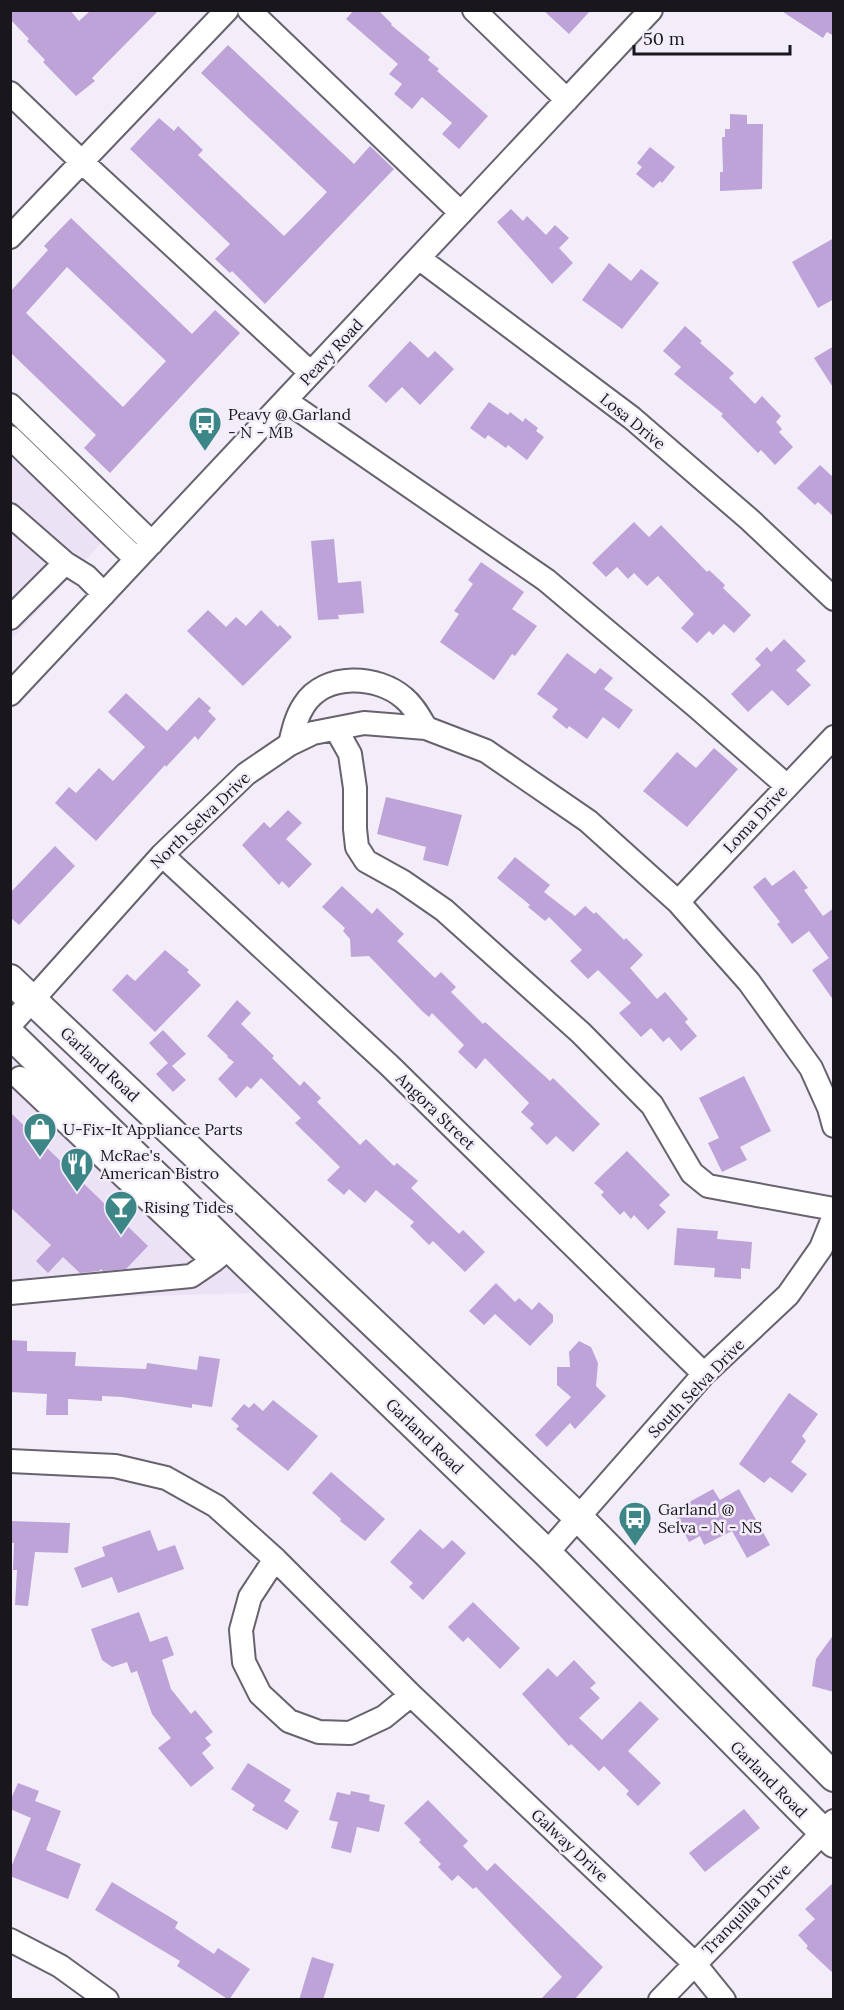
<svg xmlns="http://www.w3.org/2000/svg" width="844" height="2010" font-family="Lora,serif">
  <rect width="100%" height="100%" fill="#f3edf9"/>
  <path fill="#ece2f6" d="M10,423l108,102 -107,115h-1z
    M10,1058l240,224 1,11 -240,7z"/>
  <path fill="#bea3d8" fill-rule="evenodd" d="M10,10h60l9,11 12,-11h68l-67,68 3,3 -19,15 -33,-34 2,-2 -18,-19 2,-2 -19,-20z
    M354,10h24l14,14 -1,1 39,32 -2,3 11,9 -2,2 51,45 -29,33 -17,-15 10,-11 -30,-26 -10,12 -18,-15 8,-10 -13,-10 9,-10 -52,-45z
    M543,10h48l-22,24z
    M780,10h54v26l-7,-4 -4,6z
    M228,45l126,119 16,-18 24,23 -129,135 -33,-33 -2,2 -15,-14 15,-15 -100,-95 29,-31 15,13 4,-5 25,24 -5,5 86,81 17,-17 26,-27 -126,-119z
    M730,114l17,1v9h16l-1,65 -42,2v-19h3l-1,-35h3v-8h5z
    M650,147l25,20 -13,16 -2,-2 -7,7 -17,-14 6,-7 -5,-4z
    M511,209l12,12 4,-5 19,19 9,-10 14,13 -10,10 14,15 -21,21 -55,-62z
    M71,218l121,116 23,-24 25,23 -130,140 -26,-25 12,-13 -86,-83v-60l38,-42 -4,-4zM67,267l99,94 -43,46 -97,-94z
    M834,238v61l-16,9 -26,-46z
    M609,263l22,18 10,-12 18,14 -37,46 -40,-29z
    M685,326l17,15 -2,2 34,30 -5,5 26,26 7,-8 19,20 -5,6 6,7 -3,3 14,15 -18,18 -14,-15 -3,3 -37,-37 2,-2 -49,-40 7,-7 -18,-16z
    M410,341l18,17 7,-7 19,18 -34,36 -18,-18 -16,16 -18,-17z
    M834,346v43l-20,-31z
    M489,402l19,13 2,-3 13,10 2,-4 13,10 -2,3 8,6 -17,23 -19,-15 -2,3 -18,-13 -3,4 -15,-11z
    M820,465l14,13v39l-16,-15 -3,3 -18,-17z
    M634,522l15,15 12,-12 46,47 2,-2 16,15 -2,3 28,27 -17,18 -10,-9 -11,11 -4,-4 -12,12 -16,-15 13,-14 -36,-38 -11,10 -13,-13 -6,6 -11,-12 -11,10 -14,-14z
    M334,539l4,44 23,-2 3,32 -26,2 1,4 -21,1 -7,-79z
    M481,562l43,30 -12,17 25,17 -22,30 -3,-2 -18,26 -54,-38 19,-28 -5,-3 19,-27 -5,-4z
    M208,610l18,17 10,-10 10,9 15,-16 17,17 2,-2 12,12 -49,49 -56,-55z
    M784,639l22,22 -10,9 15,15 -23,21 -16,-16 -24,22 -17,-18 30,-29 -6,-6 12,-12 4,5z
    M567,653l28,21 5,-6 13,10 -9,11 29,21 -14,19 -16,-12 -16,22 -18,-13 -2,3 -15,-12 6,-8 -21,-15z
    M126,693l41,38 32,-34 12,11 -3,3 8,8 -18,21 -3,-4 -29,31 -1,-2 -69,76 -41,-38 14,-16 7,6 23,-25 14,13 32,-34 -37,-35z
    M714,748l24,21 -51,58 -44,-36 34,-39 19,16z
    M386,797l76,18 -14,51 -25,-6 3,-13 -49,-13z
    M288,810l14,13 -16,16 26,25 -23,24 -7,-7 -3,4 -37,-40 22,-23 6,6z
    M55,846l20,20 -56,59 -9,-8v-24z
    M515,857l35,28 -6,7 31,24 10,-10 9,8 2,-2 28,28 2,-2 17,17 -13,13 27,31 8,-7 23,27 -3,3 12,14 -16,15 -12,-14 -6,5 -12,-14 -10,9 -22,-24 12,-10 -33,-33 -10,9 -18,-18 12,-11 -33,-33 -4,4 -17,-14 2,-2 -33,-27z
    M794,870l14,18 -4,2 19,26 11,-8v93l-22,-31 17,-12 -20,-27 -17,13 -15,-20 3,-2 -27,-35 12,-10 7,9z
    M342,886l30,28 5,-6 27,26 -7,7 38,37 6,-6 15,15 -5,5 32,32 2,-2 65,59 3,-3 47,46 -27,28 -17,-16 -9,9 -17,-17 4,-4 -13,-12 8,-9 -44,-45 -9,11 -18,-17 6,-7 -32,-32 -3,4 -7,-6 -53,-55 -18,1 -1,-18 -7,-8 2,-3 -23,-21z
    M165,950l24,20 -2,2 14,13 -46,47 -43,-42 15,-16 8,7z
    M237,1000l14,13 -10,11 33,32 -2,2 28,28 4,-5 17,17 -4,4 43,43 6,-6 28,27 3,-3 21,18 -7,7 48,46 4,-4 22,22 -20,20 -32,-31 -4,4 -19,-19 4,-4 -38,-32 -11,13 -16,-14 -5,6 -17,-15 13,-13 -45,-44 6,-5 -40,-40 -10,11 -4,-3 -11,12 -18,-19 16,-17 -7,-5 1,-1 -21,-20z
    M163,1030l23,24 -14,12 14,14 -13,12 -17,-18 12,-11 -19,-20z
    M744,1076l27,55 -31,16 7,13 -25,12 -14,-29 11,-5 -20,-40z
    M10,1112l138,134 -22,23 -23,2 -2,-2 -2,2 -19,2 -17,-16 -15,16 -12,-12 15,-16 -41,-38z
    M627,1151l43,44 -11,10 7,7 -18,18 -14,-15 -3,4 -7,-8 -4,4 -19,-20 3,-3 -10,-9z
    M677,1228l41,3 -1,8 35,3 -2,27 -9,-1v11l-27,-2 1,-9 -41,-3z
    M496,1283l19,19 4,-4 13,12 7,-8 14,13v7l-23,24 -35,-32 -11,11 -15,-14z
    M10,1340l17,1v10l49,1 -1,14 71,3 1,-6 50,7 2,-14 21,3 -8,48 -20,-3v4l-70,-11 -20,-1v5l-34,-2v16h-22l1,-21 -37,-2z
    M579,1341l12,6 7,16 -2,23 10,10 -31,33 -5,-6 -23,24 -12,-12 36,-38 -14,-12v-18h13l-1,-15z
    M789,1393l29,21 -16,22 4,5 -15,21 16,12 -15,19 -22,-16 -6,6 -25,-19z
    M273,1400l45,36 -30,35 -52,-42 3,-3 -8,-7 13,-15 5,4 5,-5 9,8z
    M331,1472l54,47 -20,22 -25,-20 1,-2 -29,-26z
    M713,1489l7,11 19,-11 31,56 -23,13 -15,-27 -28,14 -4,-9 -11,6 -16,-31z
    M10,1521l60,2 -2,30 -33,-1 -7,54 -13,-1 2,-35h-4l1,-27h-4z
    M420,1529l23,20 9,-9 14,13 -43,47 -14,-13 4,-4 -23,-21z
    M150,1530l8,21 17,-6 9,24 -66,24 -6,-16 -30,11 -8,-20 31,-12 -3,-9z
    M473,1602l47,46 -20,21 -32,-32 -5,5 -15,-15z
    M139,1612l11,30 17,-6 7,19 -12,5 9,29 20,25 4,-4 18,22 -8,6 6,7 -9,8 12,15 -23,19 -33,-39 13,-10 -19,-24 -15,-43 -6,2 -4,-11 -15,5 -10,-7 -11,-31z
    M834,1634v58l-22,-6 4,-27z
    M574,1660l22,23 -6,5 10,10 -21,20 23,22 38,-39 19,18 -31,32 33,32 -23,23 -12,-12 3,-3 -25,-25 -5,5 -28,-27 -2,2 -47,-52 26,-26 9,9z
    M248,1763l43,27 -7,11 15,10 -12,19 -35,-20 3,-5 -24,-16z
    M18,1783l21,8 -4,10 26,10 -15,39 35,14 -13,35 -58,-23v-6l21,-52 -21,-9v-8z
    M351,1791l19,4 -1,6 16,4 -6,27 -22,-5 -6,26 -20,-5 7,-26 -9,-2 8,-28 13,3z
    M428,1800l40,41 -5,5 24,25 8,-8 108,104 -29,33h-34l22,-23 -86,-90 -3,2 -15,-14 -6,6 -14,-14 3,-3 -22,-22 2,-2 -17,-17z
    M744,1809l16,19 -55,44 -16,-19z
    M112,1882l66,40 -3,6 39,26 4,-6 32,21 -21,31 -52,-34 3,-5 -85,-51z
    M834,1882v92l-28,-26 2,-2 -10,-11 17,-16 -10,-10z
    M312,1957l22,7 -11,36h-24z"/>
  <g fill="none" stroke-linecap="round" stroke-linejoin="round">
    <g stroke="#67626d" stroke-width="26">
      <path id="minor" d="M249,10l212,203
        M474,10l93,90
        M10,93l72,69 229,211
        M10,237l217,-227
        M420,259l212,159 118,102 84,79
        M286,401l260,179 151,127 90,79
        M10,405l142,138
        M10,437l126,122
        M10,515l55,48
        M10,618l55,-55 21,13 18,18
        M10,694l641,-684
        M336,729l14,25 5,34v41l2,18 9,14 36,20 42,29 137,123 71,72 40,68 16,13 126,23
        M290,744c3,-13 6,-27 14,-39 21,-33 74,-30 100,-7 10,8 16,20 22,30
        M162,855l228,211 314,308
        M678,902l156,-165
        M10,1025l152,-170 84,-81 44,-30 23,-11 51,-10 62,5 60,23 102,70 90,81 71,80 62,86 18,40 5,18
        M20,1078l193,183
        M10,1293l181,-17 22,-15 12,-10
        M10,1461l105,5 51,12 50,28 59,53 136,136 283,268 30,37
        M547,1553l157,-179 84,-79 33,-47 13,-32
        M275,1559l-25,38 -9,33 3,32 16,32 29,27 30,11 31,1 34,-16 27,-22
        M10,1940l50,26 47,34
        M660,2000l174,-179"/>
    </g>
    <g stroke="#67626d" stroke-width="32">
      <path id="major" d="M10,979l568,538 256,260
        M10,1034l219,213 318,306 287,290"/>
    </g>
    <use href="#minor" stroke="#fff" stroke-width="22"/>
    <use href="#major" stroke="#fff" stroke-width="28"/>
  </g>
  <defs>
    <g id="bus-pin" transform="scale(1.725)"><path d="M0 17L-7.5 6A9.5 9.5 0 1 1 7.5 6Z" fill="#3d8688" stroke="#f3edf9"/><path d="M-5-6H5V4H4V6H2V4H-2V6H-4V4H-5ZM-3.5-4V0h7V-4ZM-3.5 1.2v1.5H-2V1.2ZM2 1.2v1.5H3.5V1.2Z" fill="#fff"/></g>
    <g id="shop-pin" transform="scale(1.725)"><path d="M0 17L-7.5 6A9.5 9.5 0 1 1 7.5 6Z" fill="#3d8688" stroke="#f3edf9"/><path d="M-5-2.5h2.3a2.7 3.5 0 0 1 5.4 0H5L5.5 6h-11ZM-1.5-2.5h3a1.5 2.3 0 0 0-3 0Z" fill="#fff"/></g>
    <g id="restaurant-pin" transform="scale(1.725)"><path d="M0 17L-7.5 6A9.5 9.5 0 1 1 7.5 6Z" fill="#3d8688" stroke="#f3edf9"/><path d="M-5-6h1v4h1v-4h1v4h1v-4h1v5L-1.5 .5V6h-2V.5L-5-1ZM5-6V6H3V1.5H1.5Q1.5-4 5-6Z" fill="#fff"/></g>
    <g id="bar-pin" transform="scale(1.725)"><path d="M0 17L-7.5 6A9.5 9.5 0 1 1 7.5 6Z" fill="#3d8688" stroke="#f3edf9"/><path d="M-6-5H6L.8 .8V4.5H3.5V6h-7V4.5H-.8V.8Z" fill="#fff"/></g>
  </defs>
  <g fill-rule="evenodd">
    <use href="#bus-pin" x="205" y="423"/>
    <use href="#shop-pin" x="40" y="1129"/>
    <use href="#restaurant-pin" x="77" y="1164"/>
    <use href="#bar-pin" x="121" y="1207"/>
    <use href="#bus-pin" x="635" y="1518"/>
  </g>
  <g text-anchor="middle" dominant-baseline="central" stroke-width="5" stroke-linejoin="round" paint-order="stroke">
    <g font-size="16" fill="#19171b" stroke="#f3edf9">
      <text transform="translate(331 352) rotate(-47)">Peavy Road</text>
      <text transform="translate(633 421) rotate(39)">Losa Drive</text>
      <text transform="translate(755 819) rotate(-47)">Loma Drive</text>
      <text transform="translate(200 820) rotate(-44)">North Selva Drive</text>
      <text transform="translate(100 1064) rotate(43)">Garland Road</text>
      <text transform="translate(436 1111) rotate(44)">Angora Street</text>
      <text transform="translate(696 1388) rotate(-46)">South Selva Drive</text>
      <text transform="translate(425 1436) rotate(44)">Garland Road</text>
      <text transform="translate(769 1779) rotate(45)">Garland Road</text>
      <text transform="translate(570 1845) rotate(43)">Galway Drive</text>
      <text transform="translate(746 1909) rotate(-46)">Tranquilla Drive</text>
    </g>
    <g font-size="16" fill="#19171b" stroke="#f3edf9" text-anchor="start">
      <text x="228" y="414">Peavy @ Garland<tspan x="228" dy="18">- N - MB</tspan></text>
      <text x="63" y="1129">U-Fix-It Appliance Parts</text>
      <text x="100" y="1155">McRae's<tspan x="100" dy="18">American Bistro</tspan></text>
      <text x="144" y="1207">Rising Tides</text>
      <text x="658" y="1509">Garland @<tspan x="658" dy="18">Selva - N - NS</tspan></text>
    </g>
  </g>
  <rect width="844" height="2010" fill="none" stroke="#19171b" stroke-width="24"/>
  <path d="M634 45v9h156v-9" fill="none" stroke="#19171b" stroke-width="3"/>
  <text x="643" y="45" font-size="18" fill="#19171b" stroke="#f3edf9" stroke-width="4.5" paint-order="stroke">50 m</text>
</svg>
